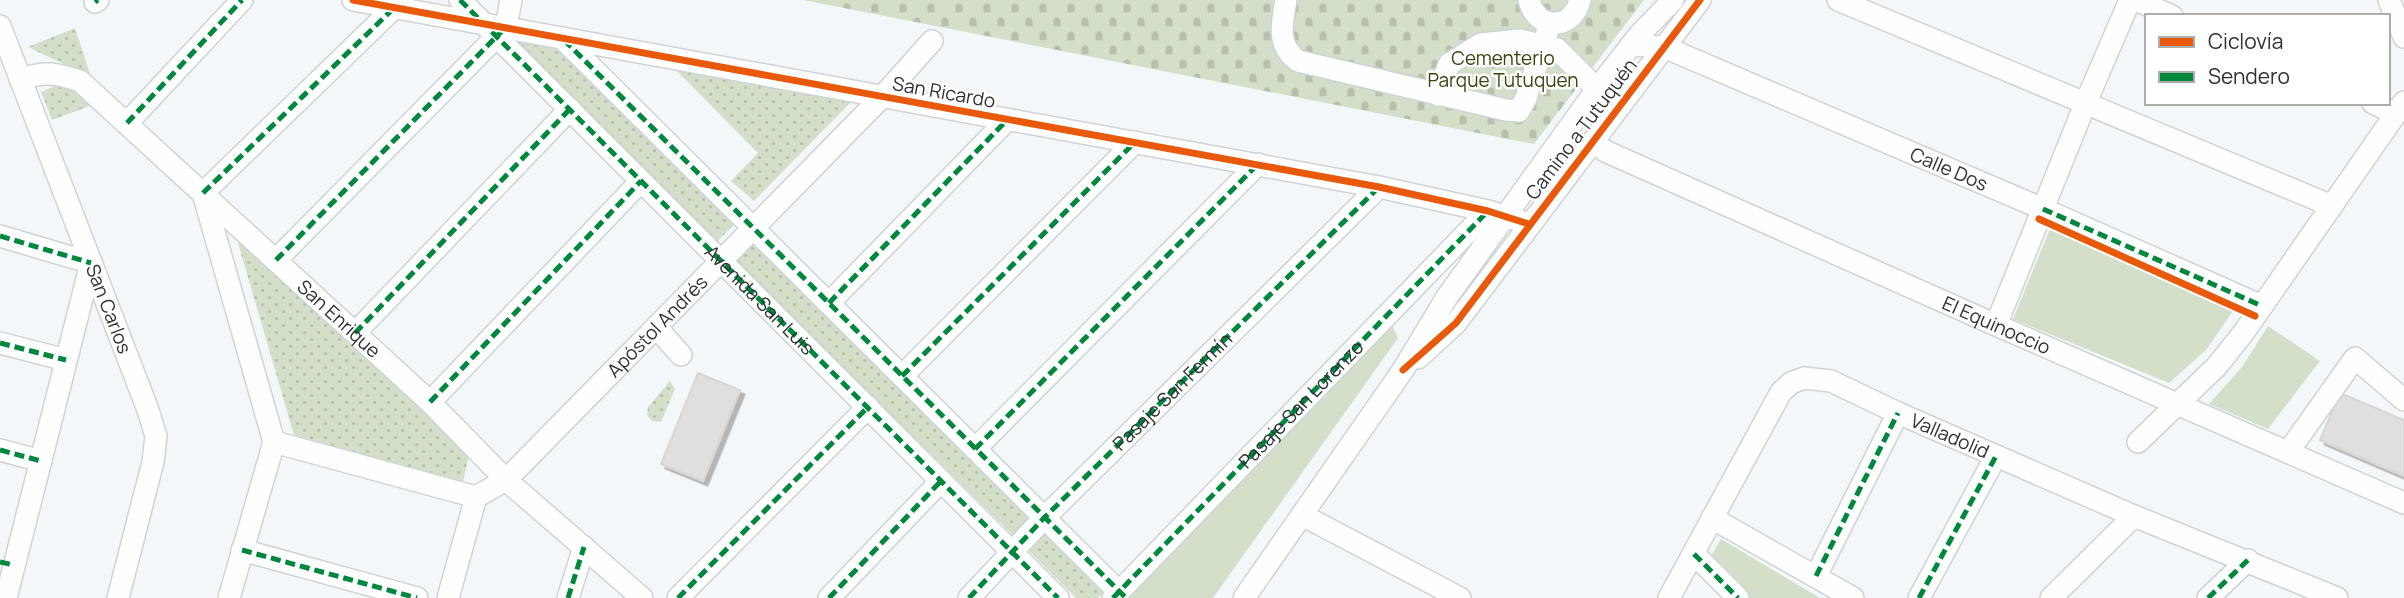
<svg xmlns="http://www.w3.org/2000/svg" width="2404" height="598" font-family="Manrope,sans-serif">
  <defs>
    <pattern id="grass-dots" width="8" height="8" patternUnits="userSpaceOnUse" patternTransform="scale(1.75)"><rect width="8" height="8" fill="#d4dfc9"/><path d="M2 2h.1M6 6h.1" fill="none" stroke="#b6c0ad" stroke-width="1.8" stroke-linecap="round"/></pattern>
    <pattern id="cemetery-stones" width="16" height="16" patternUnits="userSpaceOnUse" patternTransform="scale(1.75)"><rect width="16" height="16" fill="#d4dfc9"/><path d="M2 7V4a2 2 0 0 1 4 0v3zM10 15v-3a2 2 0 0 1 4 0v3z" fill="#b6c0ad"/></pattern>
    <filter id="shadow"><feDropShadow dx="4.5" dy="4.5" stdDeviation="0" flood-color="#0004"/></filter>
  </defs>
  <rect width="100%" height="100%" fill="#f4f7fa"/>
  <path fill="url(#grass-dots)" d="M75,28l16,49 -63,-30z
    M512,39l55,6 172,174 -23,24z
    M676,70l179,28 -101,103 -23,-20 27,-28z
    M57,85l18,4 15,17 -38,14 -11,-28z
    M236,236l234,214 -7,32 -169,-47z
    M756,237l279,284 -18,18 -284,-281z
    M670,381l5,8 -14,33 -9,-1 -5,-6 1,-8z
    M1048,527l60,61 -10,10h-22l-49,-49z"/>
  <path fill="url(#cemetery-stones)" d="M803,0h841l-110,144z"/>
  <path fill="#d4dfc9" d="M2051,226l182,85 -27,39 -37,33 -156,-64z
    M1392,325l6,13 -185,260h-89z
    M2268,326l52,35 -52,68 -59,-25 33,-37z
    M1721,539l99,59h-70l-41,-38z"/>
  <path fill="#e0dfdf" stroke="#d7d7d7" stroke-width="2" filter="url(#shadow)" d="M698,373l42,17 -37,91 -42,-17z
    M2340,393l64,27v56l-84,-36z"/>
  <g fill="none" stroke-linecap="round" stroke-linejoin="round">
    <g stroke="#d0d3d5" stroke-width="24">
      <g id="minor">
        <path d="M353,0l1026,187 109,24 41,13"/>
        <path id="s1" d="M460,0l598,598"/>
        <path d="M1286,0c-4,23 -10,45 12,61l208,49 13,1 7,-13 24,-75"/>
        <path d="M1529,0c7,31 44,31 51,0"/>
        <path d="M1838,0l494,206"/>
        <path d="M2136,0l36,16"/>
        <path d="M2389,0l15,37"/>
        <path d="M95,2l3,-2"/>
        <path id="s2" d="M0,26l148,384 8,26 -3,26 -35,136"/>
        <path d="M562,38l557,554"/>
        <path id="s3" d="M1631,45l33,2 379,162 219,97"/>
        <path id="s4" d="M20,79c26,-8 35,-6 60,2l350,321 76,78 136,118"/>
        <path d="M1438,95l11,-31 32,-20 39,-4 37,9 40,40 7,11"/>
        <path d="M2373,103l22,10"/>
        <path d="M127,123l115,-123"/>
        <path id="s5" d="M1593,141l12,10 391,174 408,178"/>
        <path d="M0,236l91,27 -85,335"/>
        <path d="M276,260l230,-233 5,-27"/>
        <path d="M829,303l178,-183"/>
        <path d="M1996,325l90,-223 44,-102"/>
        <path d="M656,327l25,28"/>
        <path d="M355,333l215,-224"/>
        <path d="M0,343l66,17"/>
        <path d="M1418,358l38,-35 244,-323"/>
        <path d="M902,376l233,-234"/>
        <path d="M430,402l211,-221"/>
        <path d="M274,442l202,55"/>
        <path d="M2138,442l79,-76 27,-34 160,-230"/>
        <path d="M975,449l283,-285"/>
        <path d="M0,450l41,11"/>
        <path d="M2288,452l67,-94 49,42"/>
        <path d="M1302,515l158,83"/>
        <path d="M1712,518l141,80"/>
        <path d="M242,550l175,48"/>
        <path d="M1694,554l44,44"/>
        <path d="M1816,576l82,-163"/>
        <path d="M229,598l45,-156 -71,-249 192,-186"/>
        <path id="s6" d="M448,598l28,-101 30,-17 376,-383 50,-56"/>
        <path d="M568,598l16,-51"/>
        <path d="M678,598l190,-191"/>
        <path d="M829,598l112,-117"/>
        <path d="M969,598l75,-80 335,-331"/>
        <path d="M1113,598l375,-387"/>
        <path d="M1244,598l159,-228 44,-73 150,-208 43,-55 33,-34"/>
        <path id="s7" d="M1669,598l112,-206 10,-9 13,-5 27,3 67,32 236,103 203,82"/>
        <path d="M1919,598l77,-142"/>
        <path d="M2051,598l83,-82"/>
        <path d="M2208,598l40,-38"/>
      </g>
    </g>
    <use href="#minor" stroke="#fdfefe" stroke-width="21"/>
    <g stroke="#00873e" stroke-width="5" stroke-dasharray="10 5" stroke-linecap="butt">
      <path d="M460,0l598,598"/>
      <path d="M95,2l3,-2"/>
      <path d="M564,40l562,558"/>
      <path d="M127,123l115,-123"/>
      <path d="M203,193l192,-186"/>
      <path d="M2043,209l219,97"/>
      <path d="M0,236l91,27"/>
      <path d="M276,260l226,-229"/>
      <path d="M829,303l178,-183"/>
      <path d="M355,333l215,-224"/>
      <path d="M0,343l66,17"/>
      <path d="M902,376l233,-234"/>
      <path d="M430,402l211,-221"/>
      <path d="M975,449l283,-285"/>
      <path d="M0,450l41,11"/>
      <path d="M242,550l175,48"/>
      <path d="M1694,554l44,44"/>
      <path d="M0,562l14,3"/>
      <path d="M1816,576l82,-163"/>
      <path d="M568,598l16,-51"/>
      <path d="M678,598l190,-191"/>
      <path d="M829,598l112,-117"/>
      <path id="s8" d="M969,598l75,-80 335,-331"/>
      <path id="s9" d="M1113,598l375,-387"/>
      <path d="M1919,598l77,-142"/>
      <path d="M2208,598l40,-38"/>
    </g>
    <g stroke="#fff" stroke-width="11">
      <path id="cycleway" d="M353,0l1026,187 109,24 41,13
        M2039,219l216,97
        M1403,370l53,-47 244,-323"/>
    </g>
    <use href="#cycleway" stroke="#e8590c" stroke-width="7"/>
  </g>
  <g text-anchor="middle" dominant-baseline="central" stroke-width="5" stroke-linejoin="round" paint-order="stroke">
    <g font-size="19" fill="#34460f" stroke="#fff">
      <text x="1503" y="58">Cementerio<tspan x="1503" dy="22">Parque Tutuquen</tspan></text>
    </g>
    <g font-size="19" fill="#2f3133" stroke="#fff">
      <text transform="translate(944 92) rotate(10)">San Ricardo</text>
      <text transform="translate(1581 129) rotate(-53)">Camino a Tutuquén</text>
      <text stroke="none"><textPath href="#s3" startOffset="343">Calle Dos</textPath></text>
      <text stroke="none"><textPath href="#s1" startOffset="424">Avenida San Luis</textPath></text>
      <text stroke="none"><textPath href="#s2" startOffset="303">San Carlos</textPath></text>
      <text stroke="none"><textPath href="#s4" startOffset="413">San Enrique</textPath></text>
      <text stroke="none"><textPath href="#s5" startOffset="444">El Equinoccio</textPath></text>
      <text stroke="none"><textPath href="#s6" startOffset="355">Apóstol Andrés</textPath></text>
      <text stroke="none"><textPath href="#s8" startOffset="290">Pasaje San Fermín</textPath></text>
      <text stroke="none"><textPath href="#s9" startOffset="270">Pasaje San Lorenzo</textPath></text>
      <text stroke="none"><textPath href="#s7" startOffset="420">Valladolid</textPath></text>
    </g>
  </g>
  <rect x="2145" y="14" width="245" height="91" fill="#ffffff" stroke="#acadad" stroke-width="2"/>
  <rect x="2159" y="37" width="35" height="10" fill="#e8590c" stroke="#acadad" stroke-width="2"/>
  <text x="2208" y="49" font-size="21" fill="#2f3133">Ciclovía</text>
  <rect x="2159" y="72" width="35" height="10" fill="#00873e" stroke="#acadad" stroke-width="2"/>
  <text x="2208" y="84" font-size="21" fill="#2f3133">Sendero</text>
</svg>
